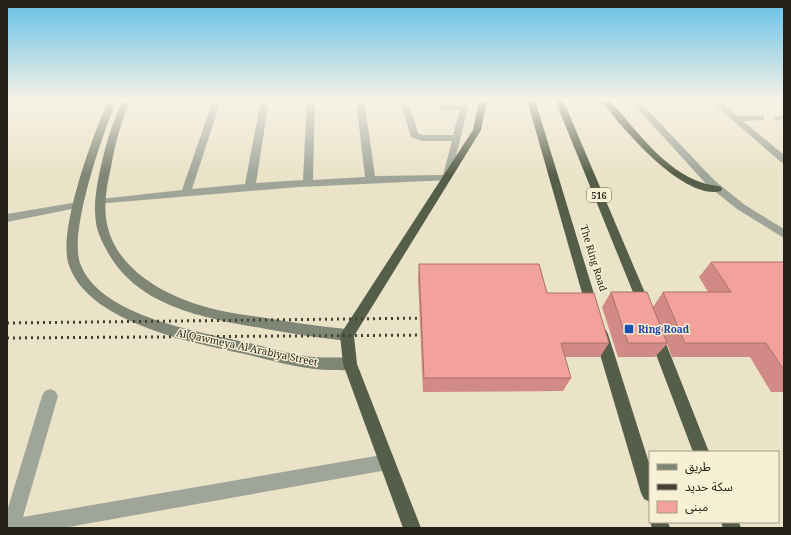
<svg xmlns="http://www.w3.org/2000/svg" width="791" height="535" font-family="'Noto Serif','Noto Sans Arabic',serif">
  <rect width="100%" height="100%" fill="#ebe3c8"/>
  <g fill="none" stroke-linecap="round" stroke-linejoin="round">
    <path fill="#a0a59a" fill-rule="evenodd" d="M213,100h8l-29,89 53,-5 16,-84h8l-13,83 47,-3 4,-80h8l-2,80 52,-3 -9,-77h8l11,76 68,-1 9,-34h-30l-11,-4 -11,-37h8l10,33 5,2h30l7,-25c-10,0 -23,2 -26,-10h8l1,3 4,2h14l1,-5h8l-20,80 -151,7 -203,17 -1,-2 1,-2 4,-1 82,-9z
      M630,100h8l77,81 30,24 39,24v9l-47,-29 -30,-24z
      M709,100h57l-4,2 -40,1 15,13h27v4l-21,1 41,34v8l-3,-1z
      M784,115v4l-8,1 -4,-2z
      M78,202l4,1 1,2 -1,2 -75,15v-8z
      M50,389l5,2 3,5 -35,121 364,-63 6,2 2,6 -2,6 -6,2 -324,58h-56v-17l35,-115 3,-5z"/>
    <path fill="#7f8676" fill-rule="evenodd" d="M109,100h8c-14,32 -48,131 -37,163 19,54 121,69 169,80 21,5 43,12 65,14 12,1 24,0 36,1l5,1 2,5 -2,5c-6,2 -11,1 -18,1 -34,1 -65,-10 -97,-17 -51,-11 -156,-32 -172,-91 -9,-34 25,-129 41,-162z
      M123,100h8c-10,21 -16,44 -20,67 -4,18 -8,37 -4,57 9,45 58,72 99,83 20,6 40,8 60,11 27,4 54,9 81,11l5,2 2,4 -2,4 -5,2c-27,-3 -54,-7 -81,-12 -56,-10 -124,-20 -156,-73 -6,-10 -12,-21 -14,-33 -3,-20 1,-38 5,-57 5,-23 12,-45 22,-66z"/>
    <path fill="#555e48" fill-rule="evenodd" d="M479,100h8l-6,30 -127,206 3,28 64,164h-18l-60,-164 -3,-29 133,-205z
      M527,100h8l63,207 -1,4 -5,1 -5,-1 -1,-4z
      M555,100h8l88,207 -1,4 -5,1 -5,-1 -1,-4z
      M601,100h8c27,29 54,70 94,83 5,2 12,2 18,4l1,2 -1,2c-38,10 -100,-64 -120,-91z
      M601,328l5,2 2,4 42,132v36l-6,-3 -3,-6 -47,-159 2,-4z
      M656,330l5,2 2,4 46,116h-16l-44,-116 2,-4z
      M650,522h18l2,6h-18z
      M721,522h18l2,6h-18z"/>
    <path stroke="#433f33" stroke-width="3" stroke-dasharray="2 4" stroke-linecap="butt" d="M7,323l423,-5
      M7,338l424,-3"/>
  </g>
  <path fill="#d18a85" d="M711,262h73v130h-13l-21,-35h-78l-5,-13 -12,13h-37l-16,-50 9,-15 42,15 10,-15h45l-9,-15z
    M419,264l128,29 62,50 -9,14h-35l6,21 -8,13 -140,1 -5,-113z"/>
  <path fill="#f3a19b" stroke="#aa716c" d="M711,262h73v108l-18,-27h-81l-22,-51h68z
    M419,264h120l8,29h47l15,50h-48l10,35h-147z
    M611,292h36l20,51h-39z"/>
  <linearGradient id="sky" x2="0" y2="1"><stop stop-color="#64c0e7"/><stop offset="0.57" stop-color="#f6f2e6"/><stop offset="1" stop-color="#f6f2e6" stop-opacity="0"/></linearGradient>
  <rect width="791" height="175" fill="url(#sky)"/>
  <rect fill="#1a4fb4" stroke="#f8f0d5" stroke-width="1.5" x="624" y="324" width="10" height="10" rx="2"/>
  <g text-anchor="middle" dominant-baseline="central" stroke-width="3" stroke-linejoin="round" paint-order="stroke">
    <rect fill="#f8f0d5" stroke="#635e4f" stroke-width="1" x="587" y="188" width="24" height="14" rx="3"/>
    <g font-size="9" font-weight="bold" fill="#232016">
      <text x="599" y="195">516</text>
    </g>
    <g font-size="10" fill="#232016" stroke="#f8f0d5">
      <text transform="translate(594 258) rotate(73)">The Ring Road</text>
      <text transform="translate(247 347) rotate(12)">Al Qawmeya Al Arabiya Street</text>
    </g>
    <g font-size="10" font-weight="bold" fill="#164399" stroke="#f8f0d5" text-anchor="start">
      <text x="638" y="329">Ring Road</text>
    </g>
  </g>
  <rect width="791" height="535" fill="none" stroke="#232016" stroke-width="16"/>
  <rect x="649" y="451" width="130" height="72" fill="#f8f0d5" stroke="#a39d89"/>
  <rect x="657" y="464" width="20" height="6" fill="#7f8676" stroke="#a39d89"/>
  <text x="685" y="471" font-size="12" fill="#232016">طريق</text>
  <rect x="657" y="484" width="20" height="6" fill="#433f33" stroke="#a39d89"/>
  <text x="685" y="491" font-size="12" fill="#232016">سكة حديد</text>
  <rect x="657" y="501" width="20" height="12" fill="#f3a19b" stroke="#a39d89"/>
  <text x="685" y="511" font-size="12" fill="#232016">مبنى</text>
</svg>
